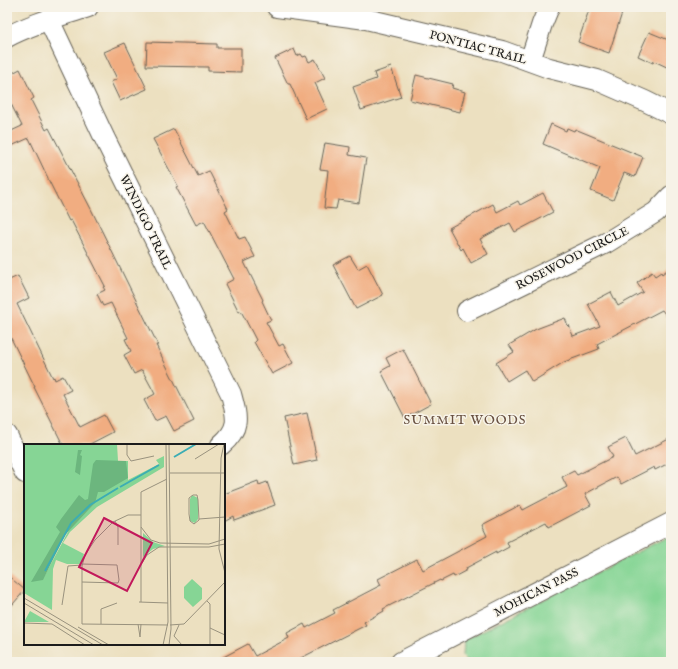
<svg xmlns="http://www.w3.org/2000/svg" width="678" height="669" viewBox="0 0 678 669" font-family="'IM FELL English',serif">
	<rect width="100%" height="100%" fill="#f7f3e8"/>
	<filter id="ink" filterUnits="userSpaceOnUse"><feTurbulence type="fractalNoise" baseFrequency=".025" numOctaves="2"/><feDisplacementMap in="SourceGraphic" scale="8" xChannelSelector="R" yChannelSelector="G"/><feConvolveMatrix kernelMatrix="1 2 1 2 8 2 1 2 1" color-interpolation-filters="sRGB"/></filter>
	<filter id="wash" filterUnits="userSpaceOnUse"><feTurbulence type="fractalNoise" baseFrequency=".012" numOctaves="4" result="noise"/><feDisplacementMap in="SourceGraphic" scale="16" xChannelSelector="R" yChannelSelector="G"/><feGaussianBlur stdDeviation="0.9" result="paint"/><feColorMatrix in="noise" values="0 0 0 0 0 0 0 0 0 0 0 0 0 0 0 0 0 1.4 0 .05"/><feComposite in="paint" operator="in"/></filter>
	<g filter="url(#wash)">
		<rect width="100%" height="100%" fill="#ece0c0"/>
		<path fill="#86d595" stroke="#517858" d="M671 535V662H469L463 656 464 640Z"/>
		<g id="blocks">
			<path fill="#f1ad81" d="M590 7H624L609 53 578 42Z
				M649 32 671 41V69L654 61 653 63 638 56Z
				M147 42 217 44V48H241V72L208 71V67L146 66Z
				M125 43 147 89 120 101 111 82 117 79 104 52Z
				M294 49 297 56 301 54 303 57 306 56 309 62 315 59 325 78 315 83 327 109 306 119 290 84H288L275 58Z
				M391 67 401 97 361 110 353 87 376 79 374 73Z
				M20 69 34 98 31 100 46 130 49 128 91 209 158 345H156L194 421 174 431 166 416 155 421 144 400 155 394 142 370 134 374 124 355 131 351 125 339 128 338 111 303 103 306 97 294 105 290 103 287 105 286 71 220 69 221 48 179V178L29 138 7 148V133L22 126 7 96V76Z
				M416 75 453 84 452 88 465 92 460 112 410 100Z
				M551 124 566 131 567 128 574 131 575 129 643 157 635 177 624 173 613 200 591 191 600 168 543 144Z
				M174 129 198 176 209 171 228 209 225 211 239 239 245 237 255 257 244 262 263 300 262 301 271 320 266 322 279 346 283 344 293 363 272 374 254 342 256 340 241 311 239 312 225 284 234 279 204 221 196 225 176 187 178 186 153 139Z
				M325 143 350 147 349 155 366 158 359 203 338 200 336 209 324 208 328 170 320 169Z
				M543 193 553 212 515 232 510 223 480 239 488 254 471 263 463 248 461 250 449 228 493 204 497 212 518 201 520 205Z
				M350 256 358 269 367 264 383 295 356 309 333 265Z
				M671 267V322L662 310 597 344 599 349 564 362 532 382 525 370 507 381 496 363 514 352 509 345 536 329 565 318 568 326 569 325 573 336 600 326 588 304 611 292 618 306 643 292 637 283 652 272 655 276 661 272 662 274Z
				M18 276 29 298 17 304 53 378 54 377 55 380 63 376 71 390 63 394 80 427 104 415 113 432 88 445H63L34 387H35L7 330V281Z
				M403 349 431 404 405 418 381 371 390 366 386 358Z
				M307 413 317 460 294 465 284 418Z
				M626 438 635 456 671 438V462L655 470 654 467 621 484 617 477 585 494 591 505 549 527 546 522 507 542 509 547 496 554V552L466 568 467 570 454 577 453 575 441 581 440 580 383 609 384 611 364 622 366 625 293 662H214L248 644 255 656 289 638 287 633 304 624 306 628 335 613 333 610 381 585 378 579 417 559 423 570 487 536 482 525 520 505 523 510 567 487 562 477 574 471 577 475 613 457 608 447Z
				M258 481 259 485 267 482 275 505 234 520 233 516 224 521V494Z
				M7 575 25 590 7 611Z"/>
		</g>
	</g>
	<g filter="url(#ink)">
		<use href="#blocks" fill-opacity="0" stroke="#656155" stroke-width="1"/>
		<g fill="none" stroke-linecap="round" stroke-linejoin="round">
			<g stroke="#656155" stroke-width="22">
				<path id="minor" d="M277 7 366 19 502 51 549 68 597 80 645 101 671 114
					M49 20 104 137 231 394C237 417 241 428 221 445
					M7 37C33 23 61 16 88 7
					M530 61 542 24 549 7
					M467 311 606 243 656 212 671 196
					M7 435 25 473
					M401 662 671 523"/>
			</g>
			<use href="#minor" stroke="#fff" stroke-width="20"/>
		</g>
	</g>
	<g text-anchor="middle" stroke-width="3" stroke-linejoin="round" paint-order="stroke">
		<g font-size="12" fill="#1c1c1c" stroke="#f7f3e8">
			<text transform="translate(478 47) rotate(15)" y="4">PONTIAC TRAIL</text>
			<text transform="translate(146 222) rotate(64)" y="4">WINDIGO TRAIL</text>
			<text transform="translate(572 258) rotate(-27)" y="4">ROSEWOOD CIRCLE</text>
			<text transform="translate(536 592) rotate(-27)" y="4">MOHICAN PASS</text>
		</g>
		<g font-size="13" letter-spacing="1" fill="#674f3f" stroke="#f7f3e8">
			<text x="465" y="424">SUMMIT WOODS</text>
		</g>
	</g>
	<g transform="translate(24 444)">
		<rect width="201" height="201" fill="#ece0c0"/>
		<path d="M0 0H93L94 17H104V36L135 20 132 16 140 12V23L73 63 46 88 39 99 60 110 57 120H43L32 116 29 125 28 166 0 149ZM71 59 45 86 20 133 40 85ZM168 51 174 54V75L171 79 166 77V55ZM119 89 129 98 141 102 129 105 119 113ZM168 135 178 144V155L169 163 160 154V143ZM6 167 25 178H0Z" fill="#86d595" fill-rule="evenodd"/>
		<path d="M54 6H58L56 11 58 12 56 31 51 28ZM72 16 102 17 104 34 80 48H74L71 59 41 91 19 136 7 138 36 88 32 83 37 75 55 51 61 56 64 55 69 20Z" fill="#6cb67e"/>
		<path fill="none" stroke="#3cadb4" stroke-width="2" d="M150 13 172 0M96 43 135 21M21 127 47 79 66 61 94 44"/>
		<path fill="none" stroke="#99927e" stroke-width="1" d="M103 0V11L107 17 130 12M200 0 197 14 195 105 201 129M171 15 195 0M146 29H201M169 51H173L174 56 175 76 170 80 166 77 165 70V54ZM175 75 201 73M91 77 94 83V101M117 83 127 96 136 99 185 100 201 95M118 119 123 111 135 103H185L201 100M58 138 94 139 95 136 93 121 58 120M0 154 79 201M183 157 186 160V201M115 158 144 159M117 158V48L143 35M0 159 70 201M38 161 44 122 58 121M0 179 28 180 61 201M58 180V122L61 111 71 96 89 78 104 71H117M58 180 144 181M77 180V165L93 159M114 180 116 193 117 180M146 181 160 180 201 138M155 181 150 192 158 201M54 183 85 201M186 184 201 191M139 201 144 178 142 0M145 201 147 185 145 0"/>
		<path fill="#c2185b" fill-opacity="0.15" stroke="#c2185b" stroke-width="2" d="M80 74 128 99 103 147 55 123Z"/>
		<rect width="201" height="201" fill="none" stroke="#1c1c1c" stroke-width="2"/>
	</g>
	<rect width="678" height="669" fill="none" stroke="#f7f3e8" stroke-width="24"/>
</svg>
